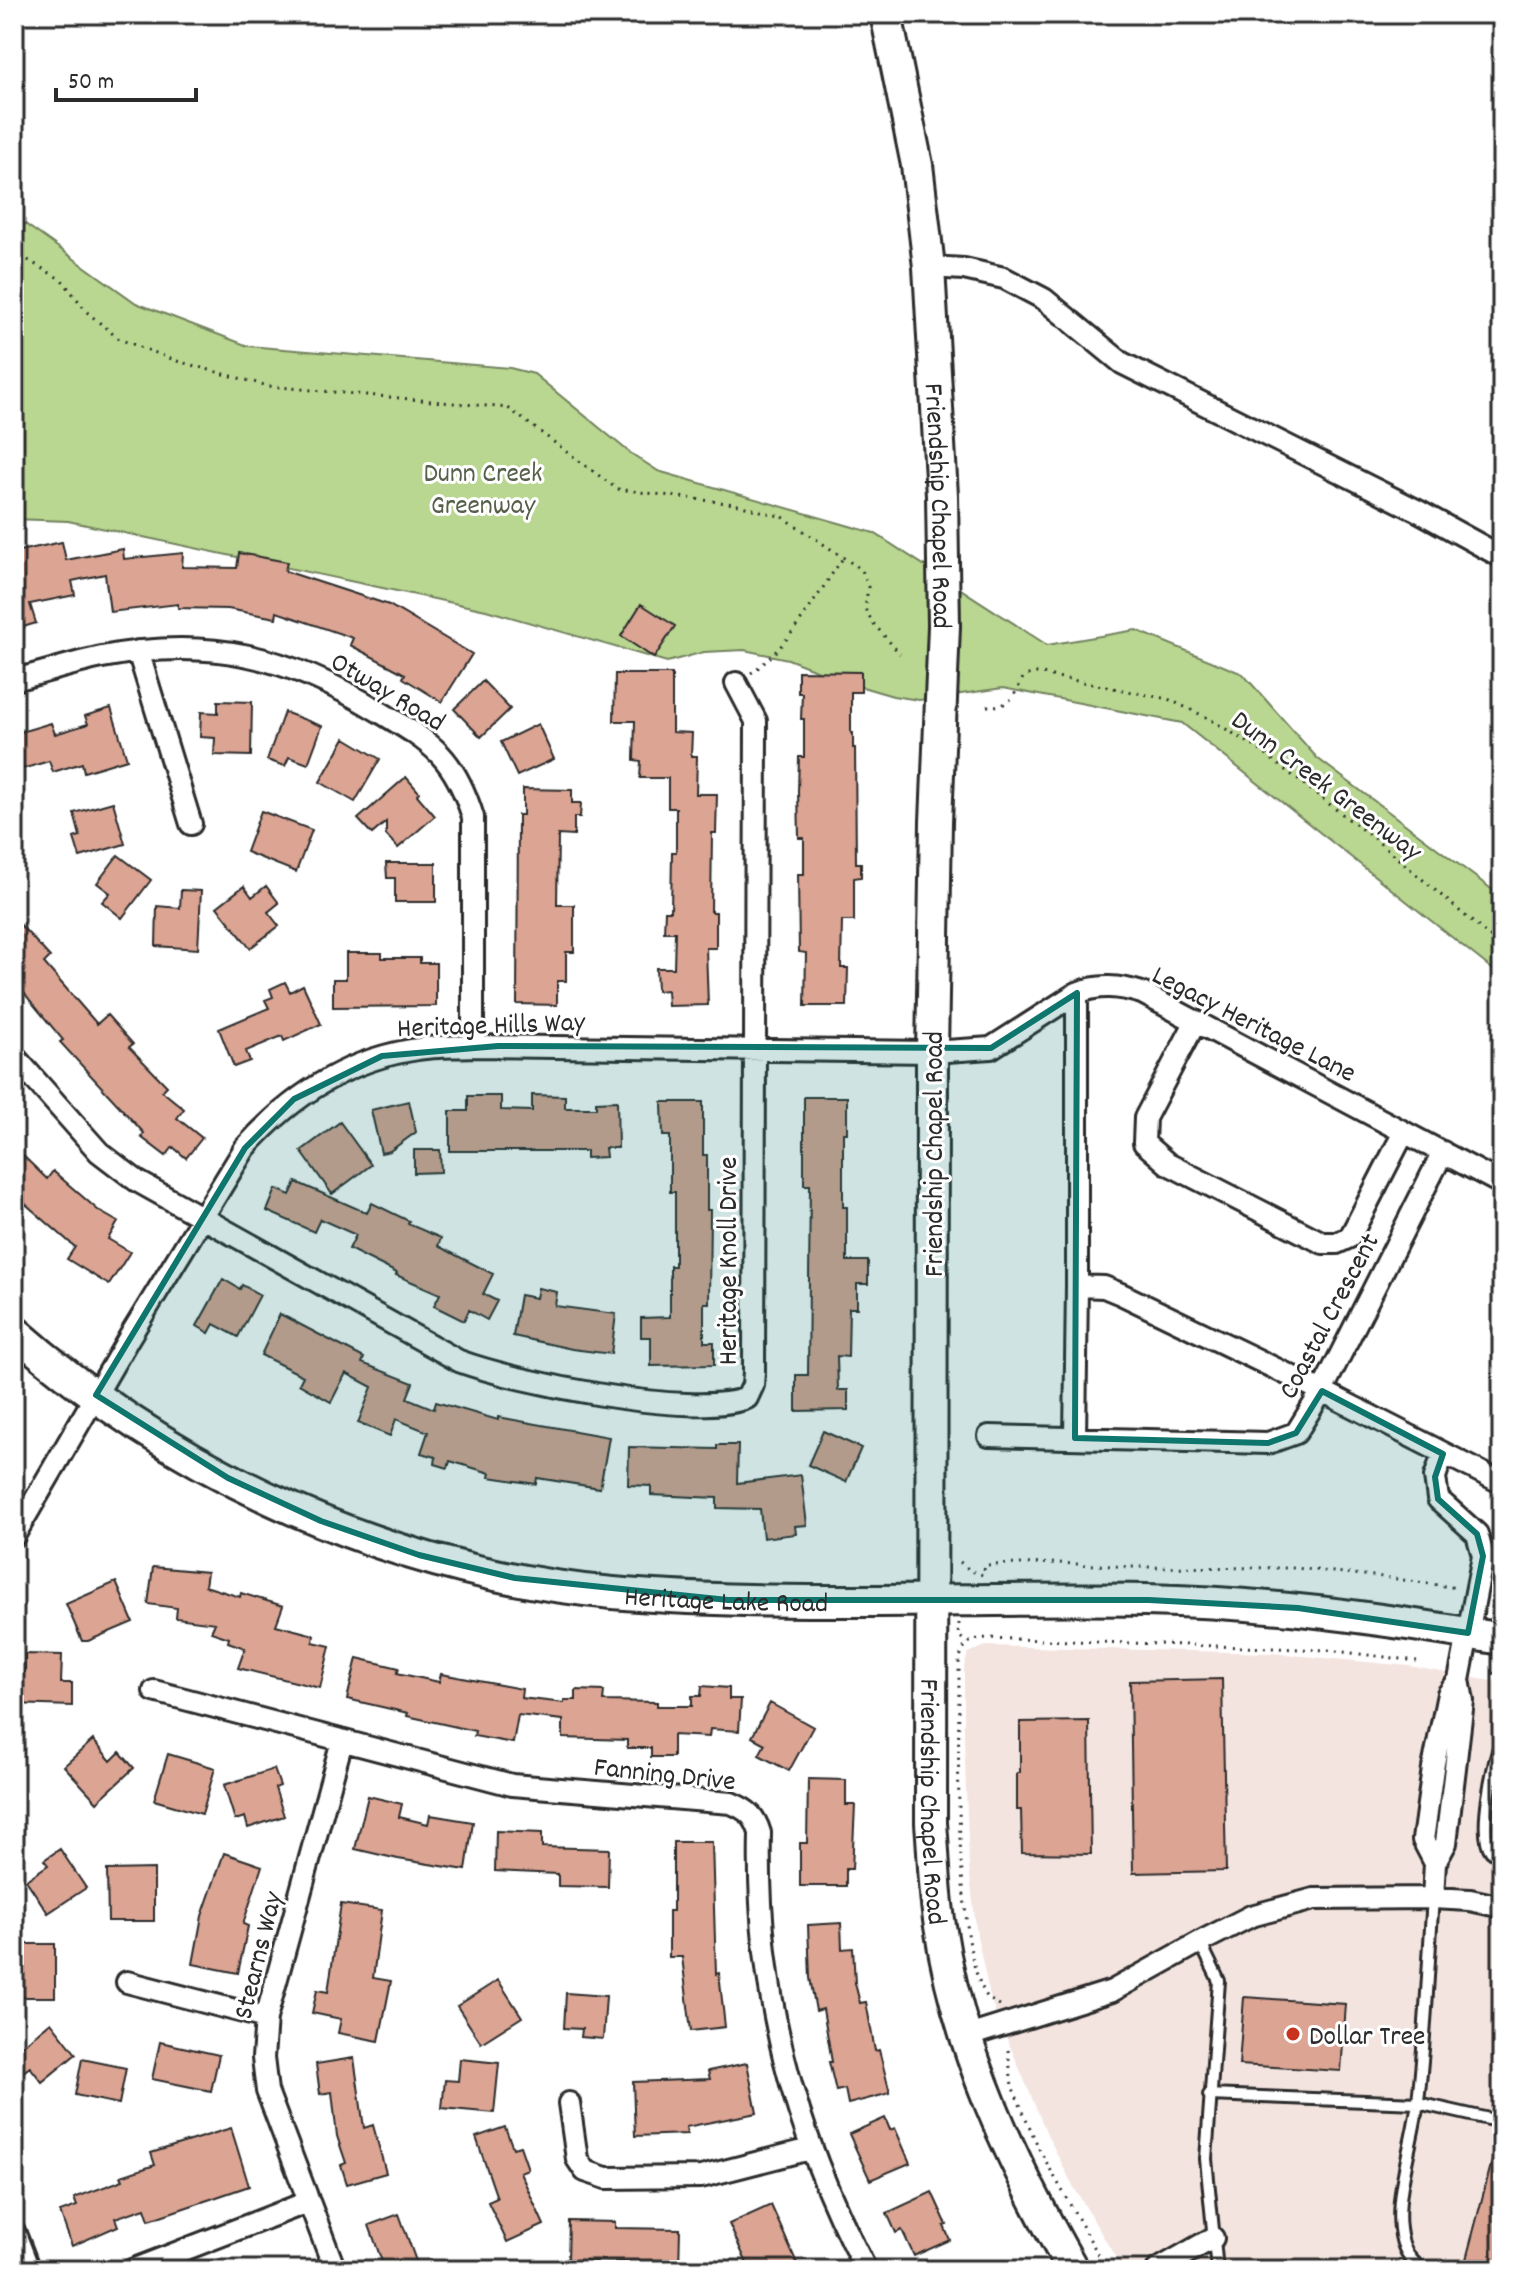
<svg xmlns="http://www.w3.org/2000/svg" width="1516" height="2284" viewBox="0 0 1516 2284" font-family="Dekko,sans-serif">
	<rect width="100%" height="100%" fill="#fff"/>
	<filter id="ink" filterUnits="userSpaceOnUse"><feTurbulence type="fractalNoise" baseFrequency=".0125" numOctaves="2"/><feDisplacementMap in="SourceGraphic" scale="16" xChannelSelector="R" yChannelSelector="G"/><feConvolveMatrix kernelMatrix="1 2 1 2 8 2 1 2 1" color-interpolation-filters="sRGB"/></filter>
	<g filter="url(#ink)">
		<path fill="#f4e4df" d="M986 1646 1272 1653 1409 1666 1502 1683V2270H1123L1072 2184 1047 2134 991 2001 977 1936 969 1868 964 1738V1667L968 1653Z"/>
		<path fill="#b9d790" stroke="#72815e" stroke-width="2" d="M14 216 136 303 248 346 510 368 534 374 629 452 658 471 874 533 1047 645 1136 630 1243 674 1317 758 1502 897V977L1182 723 1003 688 919 700 893 696 852 684 788 659 744 650 704 652 667 662 486 610 68 521 14 519Z"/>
		<path fill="#dba493" stroke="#2b2b2b" stroke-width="2" d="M62 542 66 560 123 549 124 559 183 553 182 567 237 568 239 553 287 562 285 571 389 605 472 654 442 702 403 678 405 674 350 645 353 638 277 612 276 618 228 609 178 608V604L110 612 105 574 72 581 75 595 30 604 36 623 14 630V552Z
			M641 604 675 626 654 658 621 636Z
			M798 671 861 672V692H851V733H853V748H855L856 863H861V877L854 878V921H842L841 968H848L847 1006H805L806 953 799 952 798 874H804V838H799L798 791 799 757H804V719H801L802 693H798Z
			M615 674H672V732L692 733 691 756H697L696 794H717L716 833H712L711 912H716V948H706L708 1005 668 1006 667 990 657 991 656 968H674L675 932H664L665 911H671L672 852H676V808H668V778H640L641 761 634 760 635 721H614Z
			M483 681 510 709 481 737 454 709Z
			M218 701 252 702 251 756 214 755 215 738 200 737 201 712 218 713Z
			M111 708 127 759 84 772 82 763 53 772 49 761 19 770 14 753V734L51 723 55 734 88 724 85 716Z
			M284 712 322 726 308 764 289 757 285 766 267 760Z
			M538 724 554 759 517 776 501 742Z
			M345 738 380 759 355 802 320 782Z
			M406 777 419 792 417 795 435 816 398 848 386 835V822L372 834 358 819Z
			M523 789 572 790V803H581L580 817H574V836L558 835 557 905H574V952H566V981H557V1005L517 1004 518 815H523Z
			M113 802 125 844 80 857 74 838 80 836 74 813Z
			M261 811 312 830 296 872 246 852Z
			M118 855 151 880 122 918 102 902 110 893 97 883Z
			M386 863H436V902H395V878H387Z
			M244 886 252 897 266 886 279 903 268 912 279 926 250 948 217 907Z
			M181 890 201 891 198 949 156 946 157 906 180 908Z
			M14 918 50 957 44 963 97 1024 107 1015 133 1044 129 1047 167 1086 162 1091 184 1109 177 1118 202 1138 186 1158 173 1147 166 1156 141 1137 144 1133 60 1042 63 1040 14 981Z
			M346 953H382V958H420V963H436V1006L333 1007V979H346Z
			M285 982 290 992 303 985 321 1024 284 1041 282 1036 246 1051 250 1061 234 1067 219 1029 269 1008 265 1000 273 997 270 989Z
			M532 1095 565 1096V1108H596V1102L617 1101 618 1148H605L606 1157 586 1158V1151H450V1111H468V1096H501V1110L532 1111Z
			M804 1097H847V1133H843V1207H847V1261H868V1284H857V1308H849L848 1357 837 1356 838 1390H848V1410L796 1411V1375H808L810 1185H804Z
			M409 1101 416 1132 390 1151 381 1153 371 1110Z
			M662 1102H703V1155H707V1210H710L709 1303H704V1342H714V1365L651 1366V1337H641V1318L670 1317V1266H675V1192H670V1136H663Z
			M340 1122 371 1165 332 1194 301 1151Z
			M14 1147 47 1179 53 1171 99 1211 118 1222 108 1239 130 1252 109 1285 67 1259 75 1247 14 1194Z
			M414 1150H440L441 1172 414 1173Z
			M296 1182 367 1213 372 1203 409 1221 408 1224 441 1238 438 1246 493 1274 483 1294 497 1301 487 1320 469 1310 464 1321 434 1306 440 1294 396 1275 397 1273 349 1249 356 1235 320 1219 314 1232 267 1211 276 1189 290 1195Z
			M223 1279 240 1289 242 1285 260 1295 238 1337 214 1324 209 1333 197 1326Z
			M538 1288 557 1292 555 1306 616 1314 611 1354 572 1349 513 1336 520 1295 536 1298Z
			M280 1314 364 1358 362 1363 413 1383 407 1398 434 1409 436 1402 498 1420V1417L609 1437 600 1488 537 1478 536 1484 489 1477 490 1473 450 1461 448 1468 435 1464 436 1457 421 1453 428 1432 396 1419 390 1436 358 1423 372 1387 346 1373 331 1402 299 1384 303 1376 261 1355Z
			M823 1431 861 1448 846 1482 808 1465Z
			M717 1445H738L737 1483 801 1475 807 1525 795 1526 796 1534 763 1538 760 1509 717 1508V1498L651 1495V1486L628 1485 629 1447 717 1449Z
			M153 1567 207 1572 205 1586 240 1597 241 1593 283 1606 276 1625 314 1635 313 1642 330 1646 320 1688 238 1668 245 1648 228 1642 229 1638 211 1632 215 1623 176 1618 177 1608 148 1604Z
			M116 1582 133 1622 88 1641H82L66 1604Z
			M25 1654 62 1655 61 1683H72V1706L14 1704V1672H25Z
			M357 1658 399 1668 397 1673 439 1682 441 1674 522 1689 521 1698 564 1703V1700H576V1690L604 1691 603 1701 657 1702V1706H692V1696H701L702 1686 729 1688V1699H741L739 1731 710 1729 709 1737 673 1735V1757H651V1748H627V1740L563 1738V1720L518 1715 513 1743 474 1736 475 1731 407 1716 408 1713 347 1699Z
			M1222 1679 1226 1871 1133 1873 1130 1681Z
			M770 1703 813 1727 789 1771 759 1755 765 1744 752 1737Z
			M1089 1721 1091 1854 1022 1853 1021 1810H1017V1773H1020V1722Z
			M93 1740 111 1761 120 1752 134 1768 97 1802 64 1766Z
			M168 1754 215 1768 202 1814 154 1800Z
			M274 1769 280 1786 275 1788 284 1816 248 1828 245 1817 235 1820 224 1785Z
			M808 1779 846 1780V1805H855L852 1869H846V1886H800V1843H807Z
			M368 1796 402 1804 399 1817 428 1824 430 1815 473 1822 466 1870 398 1859 355 1849Z
			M496 1831 542 1833V1847L609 1849 608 1887 558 1886V1874L495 1871Z
			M673 1842H712L716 1974 719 1973 725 2027 691 2031 682 1957H669V1911H673Z
			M60 1849 86 1888 48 1913 26 1880 48 1865 44 1860Z
			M224 1853 262 1866 243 1924 248 1926 238 1973 193 1964 202 1916Z
			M154 1869V1921H108L107 1870Z
			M341 1904 382 1910 373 1978 391 1981 379 2041 338 2033 341 2019 312 2013 317 1990 328 1992Z
			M841 1923 842 1949 853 1948 855 1983 860 2003 866 2002 875 2051 879 2050 890 2093 848 2104 845 2089 836 2091 829 2062H832L823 2009 816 2011 810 1978 808 1925Z
			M14 1944H55V1997H14Z
			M498 1980 522 2017 481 2043 457 2006Z
			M566 1993 606 1996 603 2039 581 2037 582 2029 564 2028Z
			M1244 1997 1346 2004 1341 2071 1239 2065Z
			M51 2022 76 2054 42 2082 30 2067 22 2073 14 2064V2052Z
			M160 2042 219 2055 211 2091 152 2079Z
			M354 2058 364 2128 373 2125 386 2173 347 2184 341 2165 346 2163 337 2136 332 2092 320 2094 316 2064Z
			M82 2059 126 2068 119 2104 75 2095Z
			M460 2059 499 2063 494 2113 442 2108 445 2080 458 2081Z
			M747 2063 757 2113 686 2127 687 2134 635 2136 633 2082 710 2079 708 2071Z
			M885 2118 890 2130 895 2128 910 2163 870 2180 849 2134Z
			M505 2127 513 2148 520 2146 528 2169 520 2172 544 2225 507 2242 488 2202 497 2198 476 2137Z
			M231 2128 249 2186 149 2220 145 2208 115 2218 118 2226 72 2246 60 2212 77 2206 74 2198 123 2180 121 2176 155 2165 151 2153Z
			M1497 2142 1502 2143V2270H1476L1464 2267Z
			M932 2192 947 2225 944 2226 950 2240 914 2256 902 2230 896 2233 887 2213Z
			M771 2205 800 2270H750L729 2224Z
			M399 2214 417 2264 400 2270H385L369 2225Z
			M569 2221 615 2222V2228L680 2229 679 2270H628V2262L568 2261Z"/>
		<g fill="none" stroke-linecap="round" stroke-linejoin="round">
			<g stroke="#2b2b2b" stroke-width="16">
				<path id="lane" d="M1502 1739C1494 1760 1477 1833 1491 1851 1494 1854 1498 1855 1502 1857
					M1200 1942 1219 1981 1206 2159 1217 2270
					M1209 2095 1418 2103 1502 2122
					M1423 2270C1408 2259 1402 2247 1400 2229 1395 2193 1414 2138 1418 2101 1426 2034 1428 1965 1433 1898"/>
			</g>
			<g stroke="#2b2b2b" stroke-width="26">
				<path id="street" d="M929 267 964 269 1004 278 1044 299 1122 363 1420 512 1502 557
					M138 651 191 824
					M14 680C43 673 73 663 102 657 209 636 289 656 380 712 433 744 454 756 473 817V1046
					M1196 1021 1145 1118 1144 1143 1168 1164 1323 1243H1337L1350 1237 1404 1132
					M14 1056 99 1152 137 1181 459 1361C516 1382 692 1419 747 1398L753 1385 754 1372 756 721 736 683
					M1077 1286 1104 1287 1121 1294 1322 1391 1502 1483
					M989 1436 1268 1443 1296 1433 1322 1391 1443 1152
					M1075 1438 1077 1286V993
					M14 1536 130 1336 245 1148C291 1096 347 1059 418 1049 436 1046 455 1047 473 1046L932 1052 991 1048 1077 993C1099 984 1119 986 1142 993L1502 1184
					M154 1691 512 1785 731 1803C748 1810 755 1816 760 1833 756 1991 793 2130 866 2270
					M1435 1863 1423 1840 1433 1768 1448 1694 1459 1680
					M1433 1898 1435 1863 1446 1843 1463 1701 1459 1680 1483 1556 1477 1534 1438 1499 1435 1477 1443 1454
					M127 1982 266 2018
					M965 2037 1112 1991 1200 1942 1251 1916 1314 1899 1433 1898 1470 1900 1502 1907
					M569 2103 577 2159 585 2171 606 2178 701 2177 810 2149
					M14 2231 29 2270
					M132 2270 308 2202
					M335 2270 267 2091 263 2058 266 2018 342 1741
					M1157 2270 1213 2238"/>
			</g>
			<g stroke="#2b2b2b" stroke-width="36">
				<g id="secondary">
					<path id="s1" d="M886 14 917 165 929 267 942 496 944 626 936 822 932 1052 931 1823C934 1857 934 1892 940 1926 958 2049 1012 2163 1073 2270"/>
					<path id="s2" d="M14 1331C179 1477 394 1573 613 1593 790 1608 968 1597 1145 1600 1265 1602 1384 1619 1502 1639"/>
				</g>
			</g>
			<path stroke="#2b2b2b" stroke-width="3" stroke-dasharray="2 6" stroke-linecap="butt" d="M14 252 62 280 88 313 119 339 177 361 268 386 508 408 617 489 734 504 783 517 862 570 868 587 865 609 873 623 900 654
				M751 673C790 646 816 596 843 558
				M987 706C1013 707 1013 696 1024 676L1037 673 1168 699 1208 718 1257 748 1382 845 1502 947
				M960 1562 971 1571 983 1575 985 1565 1058 1563 1132 1567 1295 1568 1383 1577 1458 1588
				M1493 1594 1502 1596
				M959 1623 958 1635 967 1643
				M1492 1673 1502 1676
				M1000 2005C994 2002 989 2000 986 1995 971 1970 968 1934 965 1906 956 1824 959 1743 959 1661 964 1643 969 1639 988 1638L1328 1650 1417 1661
				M1008 2050 1012 2086 1040 2151 1107 2270"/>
			<use href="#lane" stroke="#fff" stroke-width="10"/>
			<use href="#street" stroke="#fff" stroke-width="20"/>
			<use href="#secondary" stroke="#fff" stroke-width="30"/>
		</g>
	</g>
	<path fill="#0f766e" fill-opacity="0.2" stroke="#0f766e" stroke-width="6" stroke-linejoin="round" d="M1077 993 1075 1438 1268 1443 1296 1433 1322 1391 1443 1454 1435 1477 1438 1499 1477 1534 1483 1556 1468 1633 1298 1608 1149 1600H728L515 1578 419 1555 321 1521 228 1478 96 1395 245 1148 294 1099 382 1056 498 1046 991 1048Z"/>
	<circle fill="#c8321e" stroke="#fff" stroke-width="3" cx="1293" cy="2034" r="8"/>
	<g text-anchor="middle" stroke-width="6" stroke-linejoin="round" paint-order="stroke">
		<g font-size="28" fill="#565f49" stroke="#fff">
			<text x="483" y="481">Dunn Creek<tspan x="483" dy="32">Greenway</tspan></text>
		</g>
		<g font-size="28" fill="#2b2b2b" stroke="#fff">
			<text dy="10" stroke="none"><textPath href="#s1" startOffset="496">Friendship Chapel Road</textPath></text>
			<text transform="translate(389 690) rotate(31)" y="10">Otway Road</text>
			<text transform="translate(1328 784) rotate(37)" y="10">Dunn Creek Greenway</text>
			<text transform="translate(1255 1022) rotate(27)" y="10">Legacy Heritage Lane</text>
			<text transform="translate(491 1023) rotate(-2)" y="10">Heritage Hills Way</text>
			<text transform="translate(932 1154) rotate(-90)" y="10">Friendship Chapel Road</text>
			<text transform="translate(726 1261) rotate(-90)" y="10">Heritage Knoll Drive</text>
			<text transform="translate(1327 1315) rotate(-62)" y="10">Coastal Crescent</text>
			<text dy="10" stroke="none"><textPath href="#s2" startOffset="778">Heritage Lake Road</textPath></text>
			<text transform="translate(665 1772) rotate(6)" y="10">Fanning Drive</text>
			<text dy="10" stroke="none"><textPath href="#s1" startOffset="1792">Friendship Chapel Road</textPath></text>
			<text transform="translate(256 1955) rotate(-76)" y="10">Stearns Way</text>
		</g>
		<g font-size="28" fill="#2b2b2b" stroke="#fff" text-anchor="start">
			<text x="1309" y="2044">Dollar Tree</text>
		</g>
	</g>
	<rect width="1516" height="2284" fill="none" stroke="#fff" stroke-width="48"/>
	<rect x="24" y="24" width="1468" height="2236" fill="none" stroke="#2b2b2b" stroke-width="3" filter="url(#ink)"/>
	<path d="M56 88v12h140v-12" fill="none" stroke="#2b2b2b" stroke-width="4"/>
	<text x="68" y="88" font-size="24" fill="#2b2b2b" stroke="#ffffff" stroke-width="6" paint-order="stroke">50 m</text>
</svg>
